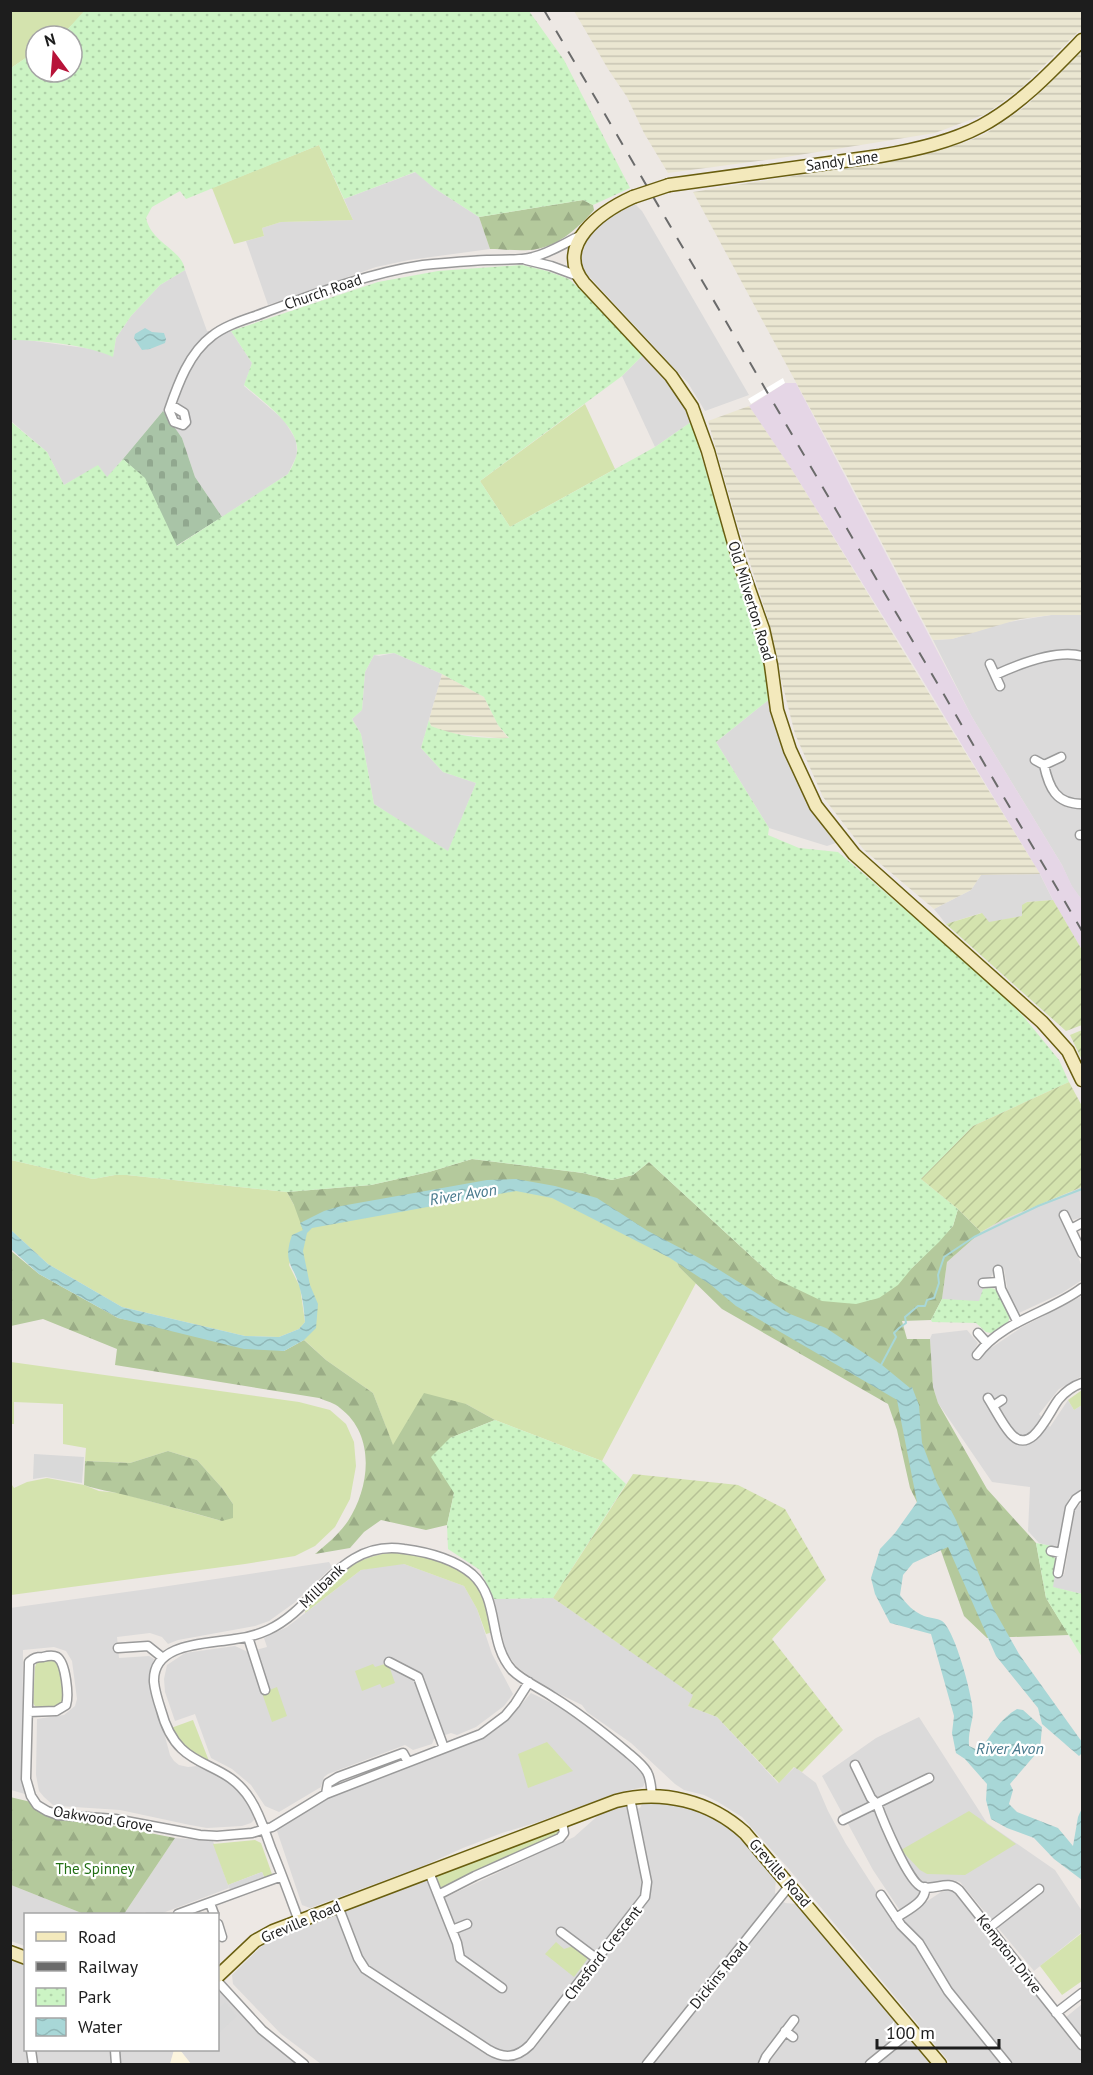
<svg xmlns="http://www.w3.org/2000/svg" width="1093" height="2075" viewBox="0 0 1093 2075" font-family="'PT Sans',sans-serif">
	<defs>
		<pattern id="farmland-rules" width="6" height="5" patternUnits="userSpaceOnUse" patternTransform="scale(1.5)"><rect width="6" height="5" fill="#eae6d1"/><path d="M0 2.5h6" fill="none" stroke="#c8c5b3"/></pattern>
		<pattern id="forest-firs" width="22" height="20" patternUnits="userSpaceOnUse" patternTransform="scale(1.5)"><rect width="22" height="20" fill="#b4c99c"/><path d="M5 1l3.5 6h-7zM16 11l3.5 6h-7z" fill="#9aac86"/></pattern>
		<pattern id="cemetery-stones" width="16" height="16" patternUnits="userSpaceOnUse" patternTransform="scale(1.5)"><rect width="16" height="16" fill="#a9c4a7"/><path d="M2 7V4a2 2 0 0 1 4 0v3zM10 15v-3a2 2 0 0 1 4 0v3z" fill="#91a88f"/></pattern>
		<pattern id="park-dots" width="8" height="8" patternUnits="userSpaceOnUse" patternTransform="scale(1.5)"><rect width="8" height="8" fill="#ccf4c4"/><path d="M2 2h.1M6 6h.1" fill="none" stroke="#afd1a8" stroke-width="1.8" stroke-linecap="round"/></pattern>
		<pattern id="garden-furrows" width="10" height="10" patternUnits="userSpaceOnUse" patternTransform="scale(1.5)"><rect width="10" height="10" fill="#d4e3ae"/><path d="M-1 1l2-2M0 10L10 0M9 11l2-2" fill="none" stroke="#b6c295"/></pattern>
		<pattern id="water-waves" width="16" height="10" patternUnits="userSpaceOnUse" patternTransform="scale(1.5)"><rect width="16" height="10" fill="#a8d7d7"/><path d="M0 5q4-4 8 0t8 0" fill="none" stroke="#90b8b8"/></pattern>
	</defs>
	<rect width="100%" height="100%" fill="#ede8e4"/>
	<path fill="#dbdada" d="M416 172 434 188 479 217 490 249 409 260 376 267 268 305 246 241 264 236 262 228 281 222 353 220 344 199Z
		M635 204 642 211 749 395 705 411 688 383 585 272 581 258 587 239 603 221Z
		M185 270 207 331H231L252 363 244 386 284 420 296 440 297 455 288 474 222 517 195 477 182 438 162 412 107 478 98 466 64 485 47 452 11 421 10 340H27L99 350 113 356 116 338 131 316 160 285Z
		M645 353 680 394 691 422 655 447 622 376Z
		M1051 615H1082V900L1072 887 1062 865 972 717 933 640 952 639 1003 623Z
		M394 653 442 674 421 748 443 772 476 783 448 852 374 804 361 734 352 719 362 710 365 672 374 655 379 656Z
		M771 698 815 814 836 843 827 846 769 828 716 742Z
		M1040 874 1053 900 1026 902 1022 916 989 923 981 913 946 924 934 909 971 890 981 875Z
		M1082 1187V1217L1073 1220 1068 1212 1059 1216 1072 1241 1082 1267V1280L1062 1293 1019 1313 1008 1293 1004 1269 996 1270 990 1278H983V1289L980 1302 942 1299 947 1262 981 1232 1002 1220Z
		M1082 1296V1376L1059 1389 1039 1414 1050 1427 1068 1400 1074 1410 1082 1405V1490L1070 1497 1065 1507 1059 1545 1053 1547 1039 1543 1028 1531 1030 1487 992 1482 938 1403 933 1387 930 1339 932 1334 967 1330 978 1343 973 1352 979 1359 985 1352 1022 1327Z
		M1082 1503V1594L1052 1587 1055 1574 1064 1575 1075 1509Z
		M329 1562 332 1567 294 1603 269 1621 255 1626 178 1640 168 1644 162 1637 150 1633 117 1637 119 1658 149 1656 154 1659 151 1675 160 1718 170 1755 174 1761 179 1765 188 1767 197 1766 222 1778 239 1790 247 1801 253 1814 254 1820 251 1823 242 1826 207 1828 190 1825 120 1810 59 1806 53 1805 44 1797 39 1791 36 1775 37 1719 64 1715 75 1706 77 1699 72 1661 66 1651 54 1647 23 1650 22 1779 25 1794 11 1790 10 1608 148 1589Z
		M392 1564H404L464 1586 477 1609 492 1654 513 1694 504 1706 476 1727 457 1735 451 1733 434 1739 432 1744 413 1750 405 1745 328 1774 324 1777 321 1787 279 1812 265 1806 251 1785 232 1769 211 1758 195 1714 175 1721 165 1692 164 1679 167 1665 185 1653 235 1646 248 1652 267 1647 264 1638 287 1627 361 1570Z
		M553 1598 694 1695 688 1706 717 1717 778 1783 795 1767 816 1783 828 1811 846 1844 896 1922 941 1892 950 1890 956 1892 1060 2022 1082 2004V2064H951L788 1868 742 1817 718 1802 704 1795 684 1790 675 1784 631 1743 587 1712 582 1705 543 1686 517 1667 506 1652 494 1599Z
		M531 1693 574 1714 643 1770 647 1778 643 1787 617 1793 538 1822 502 1833 463 1848 423 1866 310 1908 302 1905 276 1828 284 1822 334 1795 487 1736 508 1720Z
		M919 1717 987 1823 1055 1870 1082 1911V1932L1034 1971 960 1882 953 1880 936 1883 905 1909H899L873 1870 822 1776 876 1738Z
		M667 1801 708 1812 738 1832 776 1877 775 1893 785 1903 798 1904 933 2064H321L281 2034 233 1984 232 1975 264 1944 283 1935 425 1879 428 1880 438 1901 574 1837 602 1812 620 1806H625L630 1810 640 1808 643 1802Z
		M175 1838 213 1841 229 1888 160 1914H148L145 1912 124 1914Z
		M11 1885 84 1914H26L25 1946 11 1941Z
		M10 1959 25 1964 26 2050H174L170 2064H11Z
		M218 1990 252 2027 297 2064H191L180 2050H218Z"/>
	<path fill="#e5d6e6" d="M785 383H796L972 717 1062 865 1072 886 1082 900V950L1053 900 1040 874 919 674 792 470 749 406Z"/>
	<path fill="#fcf5de" d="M174 2050H180L191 2064H170Z"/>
	<path fill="url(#farmland-rules)" d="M1082 10V28L1020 89 986 114 935 133 774 159 668 173 644 133 627 97 608 69 574 11Z
		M1082 51V615H1051L1020 619 952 639 933 640 845 473 693 192 917 156 966 142 985 134 1026 106Z
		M749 406 792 470 1040 874 981 875 971 890 934 909 864 850 823 797 795 734 782 683 769 622 738 526 708 421Z
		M442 674 484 697 498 725 509 739 448 733 431 726 429 720Z"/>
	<path fill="#d4e3ae" d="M11 11H85C65 32 66 36 36 36V51L11 68Z
		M319 145 353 220 281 222 262 228 264 236 234 244 212 188Z
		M585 404 615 469 510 527 480 481Z
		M11 1160 93 1179 115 1175H127L287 1192 294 1205 515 1186 551 1190 673 1253 679 1267 696 1283 602 1461 495 1420 466 1404 393 1446 373 1393 326 1360 300 1336 310 1322 295 1248 289 1265 300 1287 305 1322 299 1329 279 1337 245 1336 122 1307 48 1264 11 1230Z
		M11 1362 299 1402 330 1410 346 1424 354 1442 356 1466 350 1499 335 1527 315 1546 295 1556 245 1564 11 1595 10 1482 14 1488 27 1482 47 1478 84 1485 99 1491 120 1493 222 1521 233 1504 222 1488 197 1460 168 1451 130 1463 85 1461 86 1448 63 1444V1404L14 1402V1424H11Z
		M1082 1390V1405L1074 1410 1068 1400Z
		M399 1552C426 1558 468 1562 482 1591 488 1603 489 1619 493 1632L486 1634 477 1609 464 1586 404 1564 361 1570 305 1613 306 1608C338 1577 351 1555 399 1552Z
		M41 1660 55 1661 59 1664 66 1700 62 1706 37 1709 33 1703 35 1667 37 1662Z
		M388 1663 395 1683 382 1688 380 1684 362 1691 355 1671 373 1664 375 1667Z
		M277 1687 287 1716 272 1722 262 1693Z
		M193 1720 209 1761C191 1759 180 1742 171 1728Z
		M547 1742 573 1771 528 1788 518 1754Z
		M969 1811 1016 1844 965 1875 927 1874 920 1870 901 1850Z
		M556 1828 559 1833 552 1838 469 1874 443 1888 438 1886 434 1879 439 1874Z
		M255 1840 261 1843 272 1874 265 1879 262 1872 228 1885 213 1844Z
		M1082 1933V1981L1062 1995 1040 1966Z
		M556 1942 564 1949 573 1946 589 1957 574 1977 545 1954Z"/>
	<path fill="url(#forest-firs)" d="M583 200 593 205 594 210C580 226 560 245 537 249 522 252 504 249 490 249L479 217Z
		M472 1159 583 1173 612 1180 633 1175 649 1162 776 1279 912 1268 953 1226 958 1209 981 1232 947 1262 942 1299 931 1320 902 1321 907 1339H930L933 1387 938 1403 987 1489 1036 1543 1046 1598 1069 1635 987 1638 964 1616 941 1551 910 1488 897 1430 888 1404 722 1309 679 1267 673 1253 593 1204 515 1186 328 1216 303 1230 294 1205 287 1192 371 1185 429 1172Z
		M10 1250 39 1274 118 1318 284 1351 304 1340 326 1360 373 1393 393 1445 424 1393 466 1404 495 1420 450 1438 454 1493 447 1525 426 1530 381 1520 364 1532 350 1548 315 1554C327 1544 339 1534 348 1521 370 1487 376 1435 340 1408 335 1403 326 1401 319 1398L115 1365 117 1349 43 1319 11 1326Z
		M168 1451 197 1460 222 1488 233 1504V1518L222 1521C190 1512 158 1503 125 1495 111 1491 98 1490 84 1485L85 1461 130 1463Z
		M10 1797 31 1802 55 1817 94 1822 175 1838 124 1914H84L11 1885Z"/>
	<path fill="url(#cemetery-stones)" d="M163 411 182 438 195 477 222 517 176 546 145 479 123 459Z"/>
	<path fill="url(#park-dots)" fill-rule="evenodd" d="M85 10 529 11 564 60 630 188 593 205 583 200 479 217 434 188 415 172 344 199 319 145 186 199 180 191 152 207 146 218C152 244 182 249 185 270L160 285 131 316 116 338 113 357C87 345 40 340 11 340V68L36 51V72H72V36H58L67 30Z
		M522 265 547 271 569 279 645 353 622 376 480 481 510 527 655 447 691 422 742 590 761 638 771 698 716 742 769 828 768 835 799 848 838 852 985 978 1023 1016 1059 1060 1069 1082 973 1126 921 1179 958 1209 953 1226 939 1242 912 1268 898 1285 879 1298 856 1304 822 1301 776 1279 649 1162 633 1175 612 1180 583 1173 472 1159 429 1172 371 1185 287 1192 127 1175H115L93 1179 11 1160 10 421 47 452 64 485 98 465 107 477 123 459 145 478 177 546 288 474C291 469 294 463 296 457 305 430 262 401 244 385L252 363 231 331 378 282 438 271ZM394 653 442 674 484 697 498 725 509 738C483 739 455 736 431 726L429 720 421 748 443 772 476 783 448 851 374 804 361 734 352 719 362 710 365 672 374 655Z
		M990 1288C1003 1289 1006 1306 1010 1317L1008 1322 991 1333 986 1332 976 1323 932 1322 931 1320 942 1299 979 1301 983 1289Z
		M495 1420 602 1461 626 1484 553 1598 494 1599 480 1570 448 1549 447 1525 454 1493 431 1457 450 1438Z
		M1036 1543 1052 1546 1051 1555 1057 1560 1053 1587 1082 1594V1657L1046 1598Z"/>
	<path fill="url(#garden-furrows)" d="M1053 900 1082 950V1025L1066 1031 946 924 982 913 989 922 1022 916V905L1027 902Z
		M1082 1030V1060L1070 1035Z
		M1069 1082 1082 1106V1187L1002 1220 981 1232 958 1209 921 1179 973 1126Z
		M633 1474 738 1485 785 1509 826 1580 772 1639 843 1730 802 1772 794 1767 779 1783 717 1717 688 1706 693 1695 553 1598Z"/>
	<path fill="#d9d9d9" d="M34 1454 84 1457 82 1483 46 1477 33 1479Z
		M262 1872 265 1879 231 1892 228 1885Z
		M225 2002 237 2016 218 2034V2009Z"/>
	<path fill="url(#water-waves)" d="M145 328 152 332 164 333 166 339 165 343 150 349 142 350 134 338 135 334Z
		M516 1179 555 1186 597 1198 648 1231 705 1261 790 1314 826 1328 882 1365 910 1388 912 1387 919 1405 922 1443 937 1483 956 1520 993 1608 1019 1654 1082 1742V1753L1079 1756 1042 1724 1038 1708 996 1656 948 1547 913 1563 903 1575 900 1595C906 1604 914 1612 924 1616 930 1618 937 1618 942 1621 955 1630 973 1697 973 1713 972 1724 968 1732 969 1746L980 1751C989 1737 1001 1718 1017 1709L1023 1710 1042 1727 1040 1749 1010 1784 1013 1790 1009 1804 1017 1812 1058 1828 1073 1846 1078 1817 1082 1808V1880L1054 1859 1034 1838 1007 1828 991 1819 986 1800 987 1784 965 1759 956 1753 952 1733 954 1716 931 1634 890 1623 875 1594 871 1578 880 1549 895 1533 917 1502 897 1400 736 1306 711 1285 670 1258 552 1198 516 1191 312 1228 307 1233 303 1251 310 1285 318 1304 316 1328 304 1340 284 1351 244 1349 118 1318 39 1274 11 1249V1230L48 1264 122 1307 245 1336 279 1337 299 1329 305 1322C304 1311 303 1299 300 1289 294 1264 282 1264 292 1235L303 1230 300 1223 324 1211 341 1206 487 1180Z"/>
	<path fill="#fff" d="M783 378 785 383 751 404 748 399Z"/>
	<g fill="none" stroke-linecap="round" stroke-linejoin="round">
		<path stroke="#a8d7d7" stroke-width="2" d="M880 1367 896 1337 894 1333 899 1328 906 1323 905 1317 918 1306H925L927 1300 934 1298 939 1283 938 1275 944 1257 974 1237 1038 1206 1082 1189"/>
		<g stroke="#9a9a9a" stroke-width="11">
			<path id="street" d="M526 260 551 266 578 276
				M171 405 184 413 186 422 183 425 174 422 169 410C178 384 189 353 212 336 227 324 248 319 266 312 317 293 369 273 423 265 444 263 466 261 487 260 502 259 518 261 533 257 550 253 566 242 582 235
				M990 664 1000 686
				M995 675C1019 664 1056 649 1082 656
				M1035 760 1044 765 1061 757
				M1044 765C1049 788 1056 804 1082 804
				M1080 835H1082
				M1064 1215 1082 1253
				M1071 1229 1082 1223
				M998 1270 1001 1289 1017 1321
				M983 1283 999 1282
				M978 1333 987 1343
				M977 1355C1003 1320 1049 1313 1082 1288
				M988 1398C995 1409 1002 1424 1011 1434 1032 1457 1049 1411 1059 1399 1066 1391 1073 1386 1082 1383
				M993 1406 1002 1400
				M1051 1551 1061 1553
				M1058 1573 1070 1508 1076 1499 1082 1495
				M248 1637 265 1690
				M118 1648 148 1646 163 1658
				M389 1662 418 1677 444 1748
				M28 1712 56 1711 66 1705C69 1696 66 1663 57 1657 53 1655 47 1656 43 1657 36 1657 34 1658 29 1662V1665L26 1779 31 1796 37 1805 47 1811 58 1815 115 1819 200 1835 217 1836 252 1833 272 1827 326 1794 481 1734 505 1716 515 1704 529 1682
				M855 1765 871 1798 877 1804C882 1818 909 1884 922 1887 936 1891 947 1879 959 1890L1082 2045
				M326 1794 328 1783 338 1777 403 1753 408 1762
				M843 1820 929 1778
				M429 1872 457 1943 460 1958 502 1988
				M438 1895 475 1876 560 1838 564 1833 562 1822
				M881 1895 901 1925 919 1943 948 1991 1007 2064
				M210 1903 214 1914
				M338 1906 358 1958 365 1969 489 2050C504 2059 517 2058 530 2045L645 1897 647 1882 630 1798
				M178 1914 282 1876
				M896 1918C907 1910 927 1902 925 1887
				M299 1921C290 1897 281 1872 271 1848 265 1832 260 1814 250 1799 222 1755 178 1775 161 1710 158 1701 155 1692 154 1682 152 1642 208 1644 235 1639 246 1638 257 1635 268 1630 318 1607 339 1539 404 1549 427 1552 454 1559 472 1574 501 1600 487 1642 512 1670 523 1681 540 1688 553 1697 579 1713 603 1732 627 1752 634 1758 642 1764 647 1772 651 1779 651 1788 652 1796
				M218 1924 222 1937
				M989 1928 1039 1889
				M452 1930 467 1924
				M561 1932 597 1959
				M218 1982 262 2030 304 2064
				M1056 2013 1082 1993
				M785 2031 793 2037
				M31 2050 33 2064
				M115 2050 116 2064
				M647 2064 790 1885
				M763 2064 766 2057 794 2020
				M870 2064 912 2030"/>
		</g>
		<g stroke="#695e0f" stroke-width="15">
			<path id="secondary" d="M669 185 880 156C914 150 951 142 981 126 1020 105 1052 71 1082 40
				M633 197C602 211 553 245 584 283L671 376 692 407 708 451 739 561 763 629 771 665 777 710 790 750 816 806 854 854 1042 1022 1068 1051 1082 1080
				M10 1952 26 1958
				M218 1976 255 1941 273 1931 616 1801C662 1789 710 1801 745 1833L940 2064"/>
		</g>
		<use href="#street" stroke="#fff" stroke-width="8"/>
		<use href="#secondary" stroke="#f3e9bc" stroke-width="12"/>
		<path stroke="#6b6b6b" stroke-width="2" stroke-dasharray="12 12" stroke-linecap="butt" d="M544 10 1082 931"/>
		<g stroke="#695e0f" stroke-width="15" stroke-linecap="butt">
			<path id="secondary-bridge" d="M633 197 669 185"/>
		</g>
		<use href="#secondary-bridge" stroke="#f3e9bc" stroke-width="12"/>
	</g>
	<g text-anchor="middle" stroke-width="4.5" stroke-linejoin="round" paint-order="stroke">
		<g font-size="15" fill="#1d1d1d" stroke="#fff">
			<text transform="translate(842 161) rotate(-8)" y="5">Sandy Lane</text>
			<text transform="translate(323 292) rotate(-19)" y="5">Church Road</text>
			<text transform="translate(751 601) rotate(73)" y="5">Old Milverton Road</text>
			<text transform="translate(322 1586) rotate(-44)" y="5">Millbank</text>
			<text transform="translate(103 1819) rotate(9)" y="5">Oakwood Grove</text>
			<text transform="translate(780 1873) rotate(49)" y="5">Greville Road</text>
			<text transform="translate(301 1922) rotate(-23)" y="5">Greville Road</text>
			<text transform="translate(603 1953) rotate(-52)" y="5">Chesford Crescent</text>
			<text transform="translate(1009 1954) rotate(52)" y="5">Kempton Drive</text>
			<text transform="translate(719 1975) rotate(-51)" y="5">Dickins Road</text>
		</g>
		<g font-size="15" fill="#237016" stroke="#fff">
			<text x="95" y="1874">The Spinney</text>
		</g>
		<g font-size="16" font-style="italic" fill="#497a8d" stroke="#fff">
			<text transform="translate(463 1194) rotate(-9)" y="6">River Avon</text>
			<text x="1010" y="1754">River Avon</text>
		</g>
	</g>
	<rect width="1093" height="2075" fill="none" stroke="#1d1d1d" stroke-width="24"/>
	<rect x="24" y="1913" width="195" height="138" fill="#ffffff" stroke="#a5a5a5" stroke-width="1.5"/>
	<rect x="36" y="1932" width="30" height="9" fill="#f3e9bc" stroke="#a5a5a5" stroke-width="1.5"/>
	<text x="78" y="1943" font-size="18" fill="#1d1d1d">Road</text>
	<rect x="36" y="1962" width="30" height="9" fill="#6b6b6b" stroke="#a5a5a5" stroke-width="1.5"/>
	<text x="78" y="1973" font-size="18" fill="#1d1d1d">Railway</text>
	<rect x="36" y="1988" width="30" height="18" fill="url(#park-dots)" stroke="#a5a5a5" stroke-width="1.5"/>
	<text x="78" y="2003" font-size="18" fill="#1d1d1d">Park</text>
	<rect x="36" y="2018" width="30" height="18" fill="url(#water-waves)" stroke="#a5a5a5" stroke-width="1.5"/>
	<text x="78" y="2033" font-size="18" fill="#1d1d1d">Water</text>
	<g transform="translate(54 54) rotate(344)"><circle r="28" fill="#ffffff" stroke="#a5a5a5" stroke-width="1.5"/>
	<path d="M0-4.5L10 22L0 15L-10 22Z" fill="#b71339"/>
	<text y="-9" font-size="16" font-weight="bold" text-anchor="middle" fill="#1d1d1d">N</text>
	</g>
	<path d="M877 2039v9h122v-9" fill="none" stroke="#1d1d1d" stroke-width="3"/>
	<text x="886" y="2039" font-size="18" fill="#1d1d1d" stroke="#ffffff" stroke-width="4.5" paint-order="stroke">100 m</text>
</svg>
